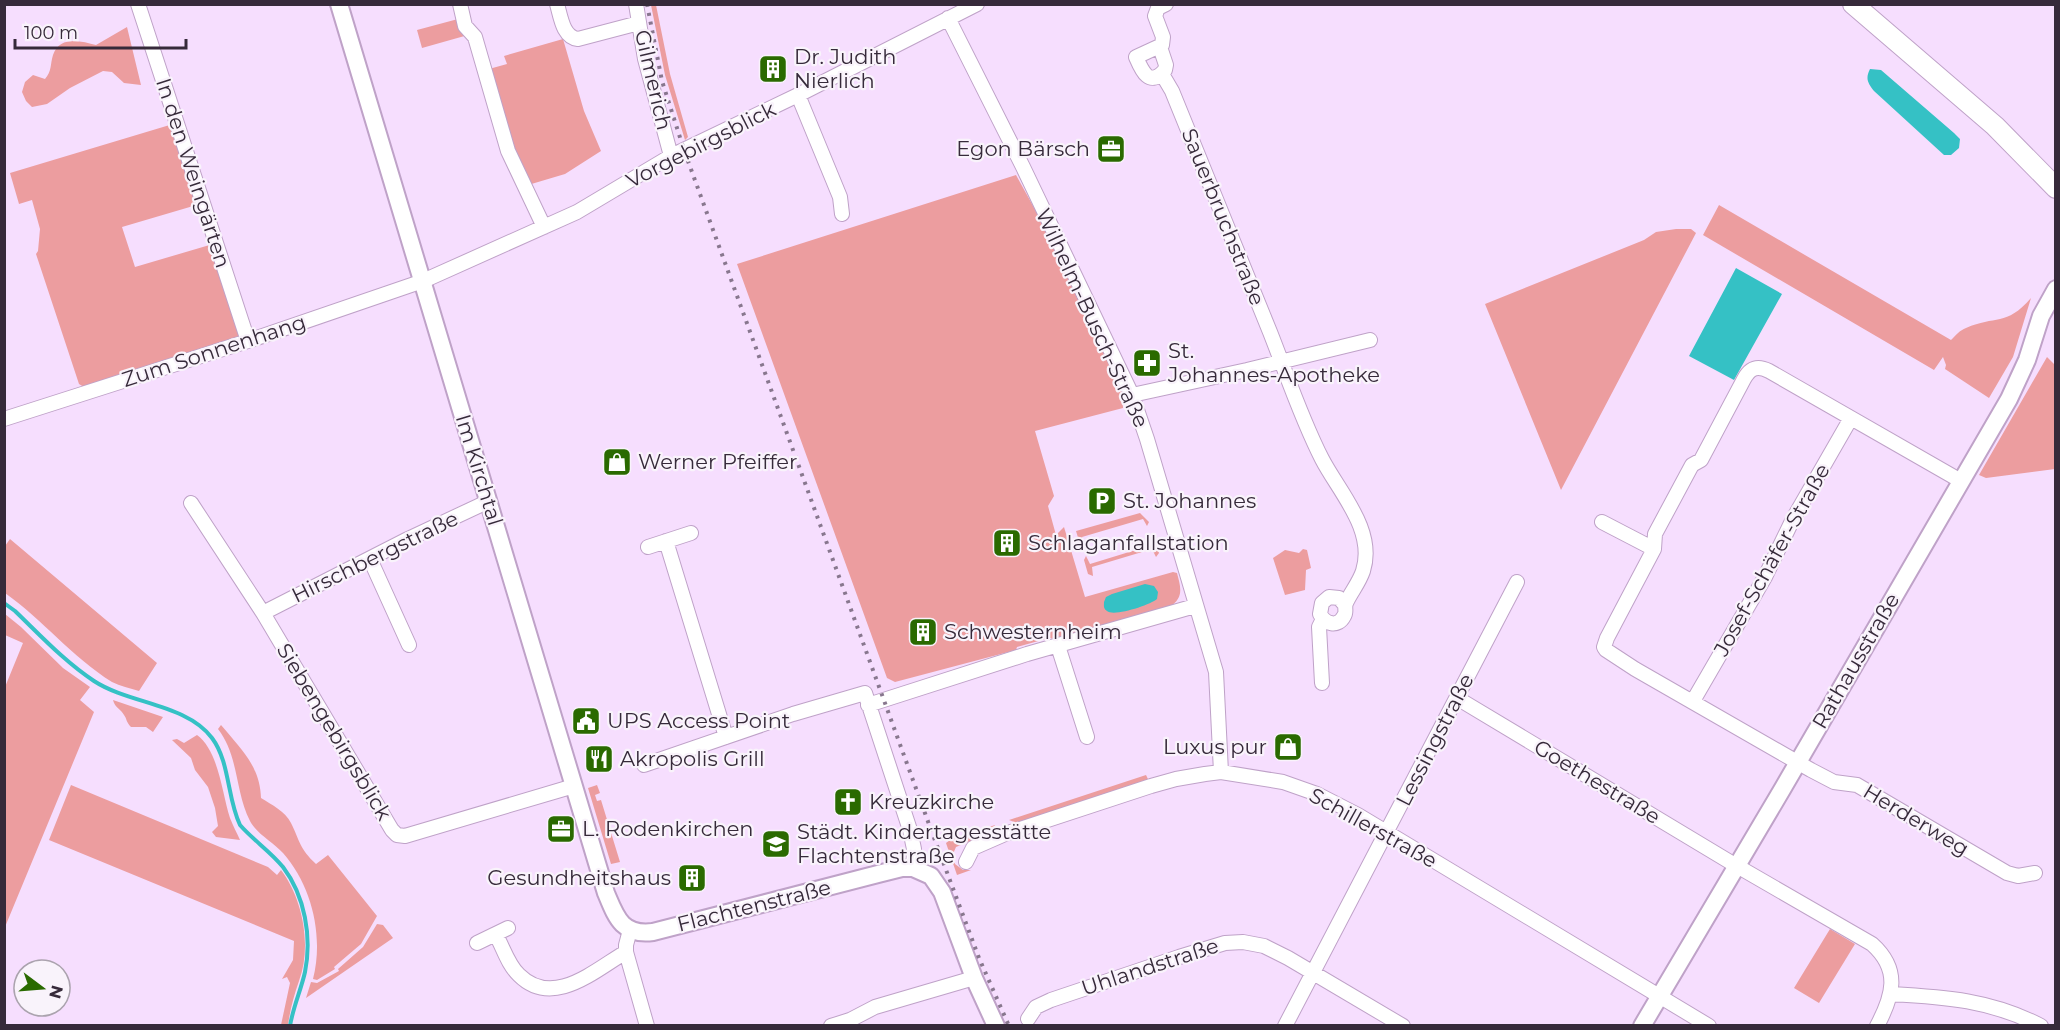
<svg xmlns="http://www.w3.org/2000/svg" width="2060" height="1030" viewBox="0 0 2060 1030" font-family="Montserrat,sans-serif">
	<rect width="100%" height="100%" fill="#f6defe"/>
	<path fill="#ec9d9f" d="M651 5H656L670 74 688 137 685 140 665 75Z
		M458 19 468 35 422 48 417 30Z
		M127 27 141 85 124 83 112 72 103 71 70 88 47 104 32 107 26 101 22 92 25 82 33 75 45 79C52 71 50 65 53 55 60 35 81 41 96 45Z
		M563 39 584 111 601 151 565 174 528 185 513 150 489 69 507 64 504 56Z
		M173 124 200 204 122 227 135 267 213 244 242 332 238 340 87 389 79 384 36 254 38 251 40 229 32 200 19 204 10 173Z
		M1016 175 1048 233 1122 388 1123 408 1035 431 1054 496 1048 506 1056 535 1064 527 1085 597 1173 572 1177 573C1181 588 1184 598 1169 607L1054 639 1049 638 1017 647 1016 650 895 682 887 678 737 264Z
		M1719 205 1951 340C1955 336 1960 330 1966 328 1995 315 2006 327 2031 298L2013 357 1989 398 1945 369 1946 365 1943 357 1934 370 1703 235Z
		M1676 229H1691L1696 233 1561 490 1485 304 1644 240 1656 232Z
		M2047 357 2055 365V469L1986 478 1979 475Z
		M1140 513 1149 522 1147 526 1143 519 1082 537 1084 545 1080 544 1076 531Z
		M1150 537 1154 539 1159 553 1156 557 1152 549 1092 567 1093 576 1088 574 1084 560 1086 556 1090 564 1152 545Z
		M10 539 157 663 139 691C130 688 120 686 112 682 72 657 43 620 5 593V546Z
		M1303 549 1307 550 1311 568 1306 570 1305 590 1285 595 1273 558 1285 550 1299 553Z
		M5 614 21 627 63 668 90 687 80 700 94 712 5 927V687L23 643 5 635Z
		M113 700 163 717 153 732 146 727H131C126 722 127 719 124 715 121 709 115 708 113 700Z
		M221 725C241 749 260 766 261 798 272 805 285 811 291 823 300 841 299 848 316 864L328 855 377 916 361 944 334 967 335 969 317 980 313 979C324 936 312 886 283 853 273 842 257 834 250 821 235 792 239 756 218 729Z
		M197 735C219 751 222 794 230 818 233 826 237 833 240 840L216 837 212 832 218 826 215 808 208 787 195 770 191 758 172 740 177 739 184 743Z
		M1146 775 1149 781 1017 823 1009 820Z
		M71 785 268 867 277 875 281 870C303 899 312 946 299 981 294 995 290 1010 288 1025H281L290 983 287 977 282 979 293 960 294 941 49 840Z
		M597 785 600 793 595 795 597 801 601 800 620 862 611 864 588 788Z
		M995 825 990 833 956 847 953 854 955 864 963 870H971L957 875 946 843 950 840Z
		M377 924 383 925 393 938 306 998 311 982 317 983 339 971 338 969 363 947Z
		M1830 929 1855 944 1819 1003 1794 988Z"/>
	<path fill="#35c1c5" d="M1870 69 1881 70 1954 133 1960 139 1959 148 1951 155H1944L1874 91C1868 83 1865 79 1870 69Z
		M1736 268 1782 294 1734 380 1689 356Z
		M1145 584 1154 586 1158 592 1157 599C1150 605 1114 617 1107 611 1103 608 1104 606 1104 602L1106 597 1112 594Z"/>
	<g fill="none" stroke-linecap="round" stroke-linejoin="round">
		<path stroke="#35c1c5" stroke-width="4" d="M4 603 15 611C40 635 65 662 94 681 129 704 187 704 212 738 230 762 227 798 240 825 253 840 270 851 283 867 305 896 312 937 305 972 301 990 293 1007 290 1026"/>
		<g stroke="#bfa2c8" stroke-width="16">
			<path id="minor" d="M138 4 248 341
				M460 4 465 26 475 37 508 151 544 227
				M557 4C561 18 563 37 578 39L639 23
				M636 4 645 59 671 156
				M948 18 1023 167 1132 395 1147 439 1216 672 1221 772
				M1160 47 1166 65 1165 70C1149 88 1142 71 1136 57L1162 45 1163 37 1155 16 1158 8 1166 4
				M1162 74 1172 91C1205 171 1237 252 1270 332 1287 375 1301 418 1322 459 1339 492 1376 530 1363 571 1359 583 1351 592 1346 603 1344 608 1347 612 1344 616 1338 628 1325 624 1320 614L1322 603 1329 597 1339 598 1345 605
				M798 95 840 197 842 214
				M1132 395 1247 370 1370 340
				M4 419 248 341 423 281 577 212 671 156 798 95 977 4
				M1961 481 1769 371C1757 365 1750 368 1744 379L1701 460 1692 465 1655 534 1654 549 1607 638 1604 647 1606 650 1635 669 1811 770 1834 782 1857 785 2007 873 2018 876 2035 873
				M191 503 263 613 392 830 397 835 405 836 574 786
				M1602 522 1654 549
				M666 541 726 737
				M648 547 691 533
				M370 559 409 645
				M263 613 408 539 489 501
				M1058 646 1087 737
				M1322 683 1319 627 1323 619
				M1457 698 1730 862 1872 944C1901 970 1893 996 1877 1026
				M1693 701 1765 577 1793 519 1851 418
				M868 705 1027 654 1195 606
				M644 765 793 714 865 693 910 830 914 849 913 868
				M966 862 973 848 1005 834 1151 786 1176 779 1205 774 1221 772 1283 782 1317 794 1358 815 1709 1026
				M630 930 626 945V952L647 1026
				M496 935C503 947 508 965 519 975 553 1009 595 970 626 952
				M477 943 508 928
				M1891 994C1945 997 1991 1000 2041 1026
				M1028 1019 1036 1007 1051 1000 1179 957 1225 943 1243 942 1264 946 1288 958 1403 1026
				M831 1026 850 1020 875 1007 974 978
				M1285 1026 1517 582"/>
		</g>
		<g stroke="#bfa2c8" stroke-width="20">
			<path id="tertiary" d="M339 4 606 893C616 917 622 936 653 932L878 874 902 868H913L931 876 942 892 974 978 996 1026
				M1642 1026 1783 788 2009 399 2027 360 2041 316 2056 289"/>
		</g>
		<g stroke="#bfa2c8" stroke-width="22">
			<path id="secondary" d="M1853 4 1995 126 2056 188"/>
		</g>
		<use href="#minor" stroke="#fff" stroke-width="14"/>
		<use href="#tertiary" stroke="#fff" stroke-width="16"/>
		<use href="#secondary" stroke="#fff" stroke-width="20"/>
		<path stroke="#88778e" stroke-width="4" stroke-dasharray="3 6" stroke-linecap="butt" d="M647 4 662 81 684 150 930 827 979 958 1009 1026"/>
	</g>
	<defs>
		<g id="building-square" transform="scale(1.5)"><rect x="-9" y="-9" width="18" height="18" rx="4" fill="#2a6a00" stroke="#f9f3fb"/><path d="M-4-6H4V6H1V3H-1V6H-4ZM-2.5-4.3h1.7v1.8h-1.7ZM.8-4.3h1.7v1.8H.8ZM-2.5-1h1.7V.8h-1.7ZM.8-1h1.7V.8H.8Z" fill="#fff"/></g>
		<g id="office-square" transform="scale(1.5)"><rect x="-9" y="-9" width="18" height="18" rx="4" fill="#2a6a00" stroke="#f9f3fb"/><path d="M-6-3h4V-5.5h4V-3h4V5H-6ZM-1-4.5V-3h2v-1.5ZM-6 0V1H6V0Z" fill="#fff"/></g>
		<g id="pharmacy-square" transform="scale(1.5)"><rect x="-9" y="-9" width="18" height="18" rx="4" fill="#2a6a00" stroke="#f9f3fb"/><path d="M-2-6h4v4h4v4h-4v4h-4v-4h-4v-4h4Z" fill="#fff"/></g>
		<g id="shop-square" transform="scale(1.5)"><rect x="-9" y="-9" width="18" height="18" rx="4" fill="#2a6a00" stroke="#f9f3fb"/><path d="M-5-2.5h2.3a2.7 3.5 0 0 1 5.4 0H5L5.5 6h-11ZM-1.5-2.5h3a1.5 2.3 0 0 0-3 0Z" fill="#fff"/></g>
		<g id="parking-square" transform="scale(1.5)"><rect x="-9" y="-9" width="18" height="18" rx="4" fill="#2a6a00" stroke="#f9f3fb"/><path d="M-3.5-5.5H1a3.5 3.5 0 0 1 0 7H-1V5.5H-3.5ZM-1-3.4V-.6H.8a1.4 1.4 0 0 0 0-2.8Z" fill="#fff"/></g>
		<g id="civic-square" transform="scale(1.5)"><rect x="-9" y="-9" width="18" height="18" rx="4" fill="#2a6a00" stroke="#f9f3fb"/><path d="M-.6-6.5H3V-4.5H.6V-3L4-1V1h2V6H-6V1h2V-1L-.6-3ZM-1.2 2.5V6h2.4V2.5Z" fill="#fff"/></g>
		<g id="restaurant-square" transform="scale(1.5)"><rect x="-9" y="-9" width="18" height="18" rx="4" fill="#2a6a00" stroke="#f9f3fb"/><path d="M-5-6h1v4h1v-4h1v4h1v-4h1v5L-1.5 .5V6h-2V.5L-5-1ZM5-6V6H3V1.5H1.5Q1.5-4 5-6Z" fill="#fff"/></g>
		<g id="church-square" transform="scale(1.5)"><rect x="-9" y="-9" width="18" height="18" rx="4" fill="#2a6a00" stroke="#f9f3fb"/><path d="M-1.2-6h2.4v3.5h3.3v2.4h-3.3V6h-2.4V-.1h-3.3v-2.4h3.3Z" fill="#fff"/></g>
		<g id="school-square" transform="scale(1.5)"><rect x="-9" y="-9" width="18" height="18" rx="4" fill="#2a6a00" stroke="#f9f3fb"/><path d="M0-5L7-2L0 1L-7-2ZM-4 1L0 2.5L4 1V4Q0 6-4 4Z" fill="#fff"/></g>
	</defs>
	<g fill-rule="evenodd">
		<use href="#building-square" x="773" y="69"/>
		<use href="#office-square" x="1111" y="149"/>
		<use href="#pharmacy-square" x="1147" y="363"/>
		<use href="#shop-square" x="617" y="462"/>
		<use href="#parking-square" x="1102" y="501"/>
		<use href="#building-square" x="1007" y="543"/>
		<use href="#building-square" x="923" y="632"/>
		<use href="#civic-square" x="586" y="721"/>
		<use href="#shop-square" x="1288" y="747"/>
		<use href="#restaurant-square" x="599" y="759"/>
		<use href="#church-square" x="848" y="802"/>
		<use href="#office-square" x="561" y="829"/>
		<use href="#school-square" x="776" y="844"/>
		<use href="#building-square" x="692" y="878"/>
	</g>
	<g text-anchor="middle" stroke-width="4.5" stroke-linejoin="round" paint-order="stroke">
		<g font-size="21" fill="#362a3a" stroke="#f9f3fb" text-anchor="start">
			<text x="794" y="64">Dr. Judith<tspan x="794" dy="24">Nierlich</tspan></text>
			<text x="1090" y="156" text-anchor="end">Egon Bärsch</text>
			<text x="1168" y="358">St.<tspan x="1168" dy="24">Johannes-Apotheke</tspan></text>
			<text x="638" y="469">Werner Pfeiffer</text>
			<text x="1123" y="508">St. Johannes</text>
			<text x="1028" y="550">Schlaganfallstation</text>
			<text x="944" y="639">Schwesternheim</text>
			<text x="607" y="728">UPS Access Point</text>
			<text x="1267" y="754" text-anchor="end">Luxus pur</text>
			<text x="620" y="766">Akropolis Grill</text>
			<text x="869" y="809">Kreuzkirche</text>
			<text x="582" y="836">L. Rodenkirchen</text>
			<text x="797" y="839">Städt. Kindertagesstätte<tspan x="797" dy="24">Flachtenstraße</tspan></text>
			<text x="671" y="885" text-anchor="end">Gesundheitshaus</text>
		</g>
		<g font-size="21" fill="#362a3a" stroke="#f9f3fb">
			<text transform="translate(653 80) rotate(77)" y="7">Gilmerich</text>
			<text transform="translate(701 145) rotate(-27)" y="7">Vorgebirgsblick</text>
			<text transform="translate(193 173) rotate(72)" y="7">In den Weingärten</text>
			<text transform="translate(1223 217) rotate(68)" y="7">Sauerbruchstraße</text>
			<text transform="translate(1092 318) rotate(65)" y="7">Wilhelm-Busch-Straße</text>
			<text transform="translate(214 351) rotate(-18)" y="7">Zum Sonnenhang</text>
			<text transform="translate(479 470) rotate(73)" y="7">Im Kirchtal</text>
			<text transform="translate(375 557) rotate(-26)" y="7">Hirschbergstraße</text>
			<text transform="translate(1772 560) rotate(-61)" y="7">Josef-Schäfer-Straße</text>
			<text transform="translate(1856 661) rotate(-60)" y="7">Rathausstraße</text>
			<text transform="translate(334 732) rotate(59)" y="7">Siebengebirgsblick</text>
			<text transform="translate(1435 740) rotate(-63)" y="7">Lessingstraße</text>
			<text transform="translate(1597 782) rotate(31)" y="7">Goethestraße</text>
			<text transform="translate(1916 820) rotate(31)" y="7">Herderweg</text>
			<text transform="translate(1373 828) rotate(29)" y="7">Schillerstraße</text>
			<text transform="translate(754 906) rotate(-14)" y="7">Flachtenstraße</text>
			<text transform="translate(1150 967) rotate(-18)" y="7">Uhlandstraße</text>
		</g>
	</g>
	<rect width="2060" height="1030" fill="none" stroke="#362a3a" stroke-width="12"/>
	<g transform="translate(42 988) rotate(106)"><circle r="28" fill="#f9f3fb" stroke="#aba3ae" stroke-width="1.5"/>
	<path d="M0-4.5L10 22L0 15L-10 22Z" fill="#2a6a00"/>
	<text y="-9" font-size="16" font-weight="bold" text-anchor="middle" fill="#362a3a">N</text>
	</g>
	<path d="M15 39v9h171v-9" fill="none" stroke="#362a3a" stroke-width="3"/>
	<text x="24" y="39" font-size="18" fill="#362a3a" stroke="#f9f3fb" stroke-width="4.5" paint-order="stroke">100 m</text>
</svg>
